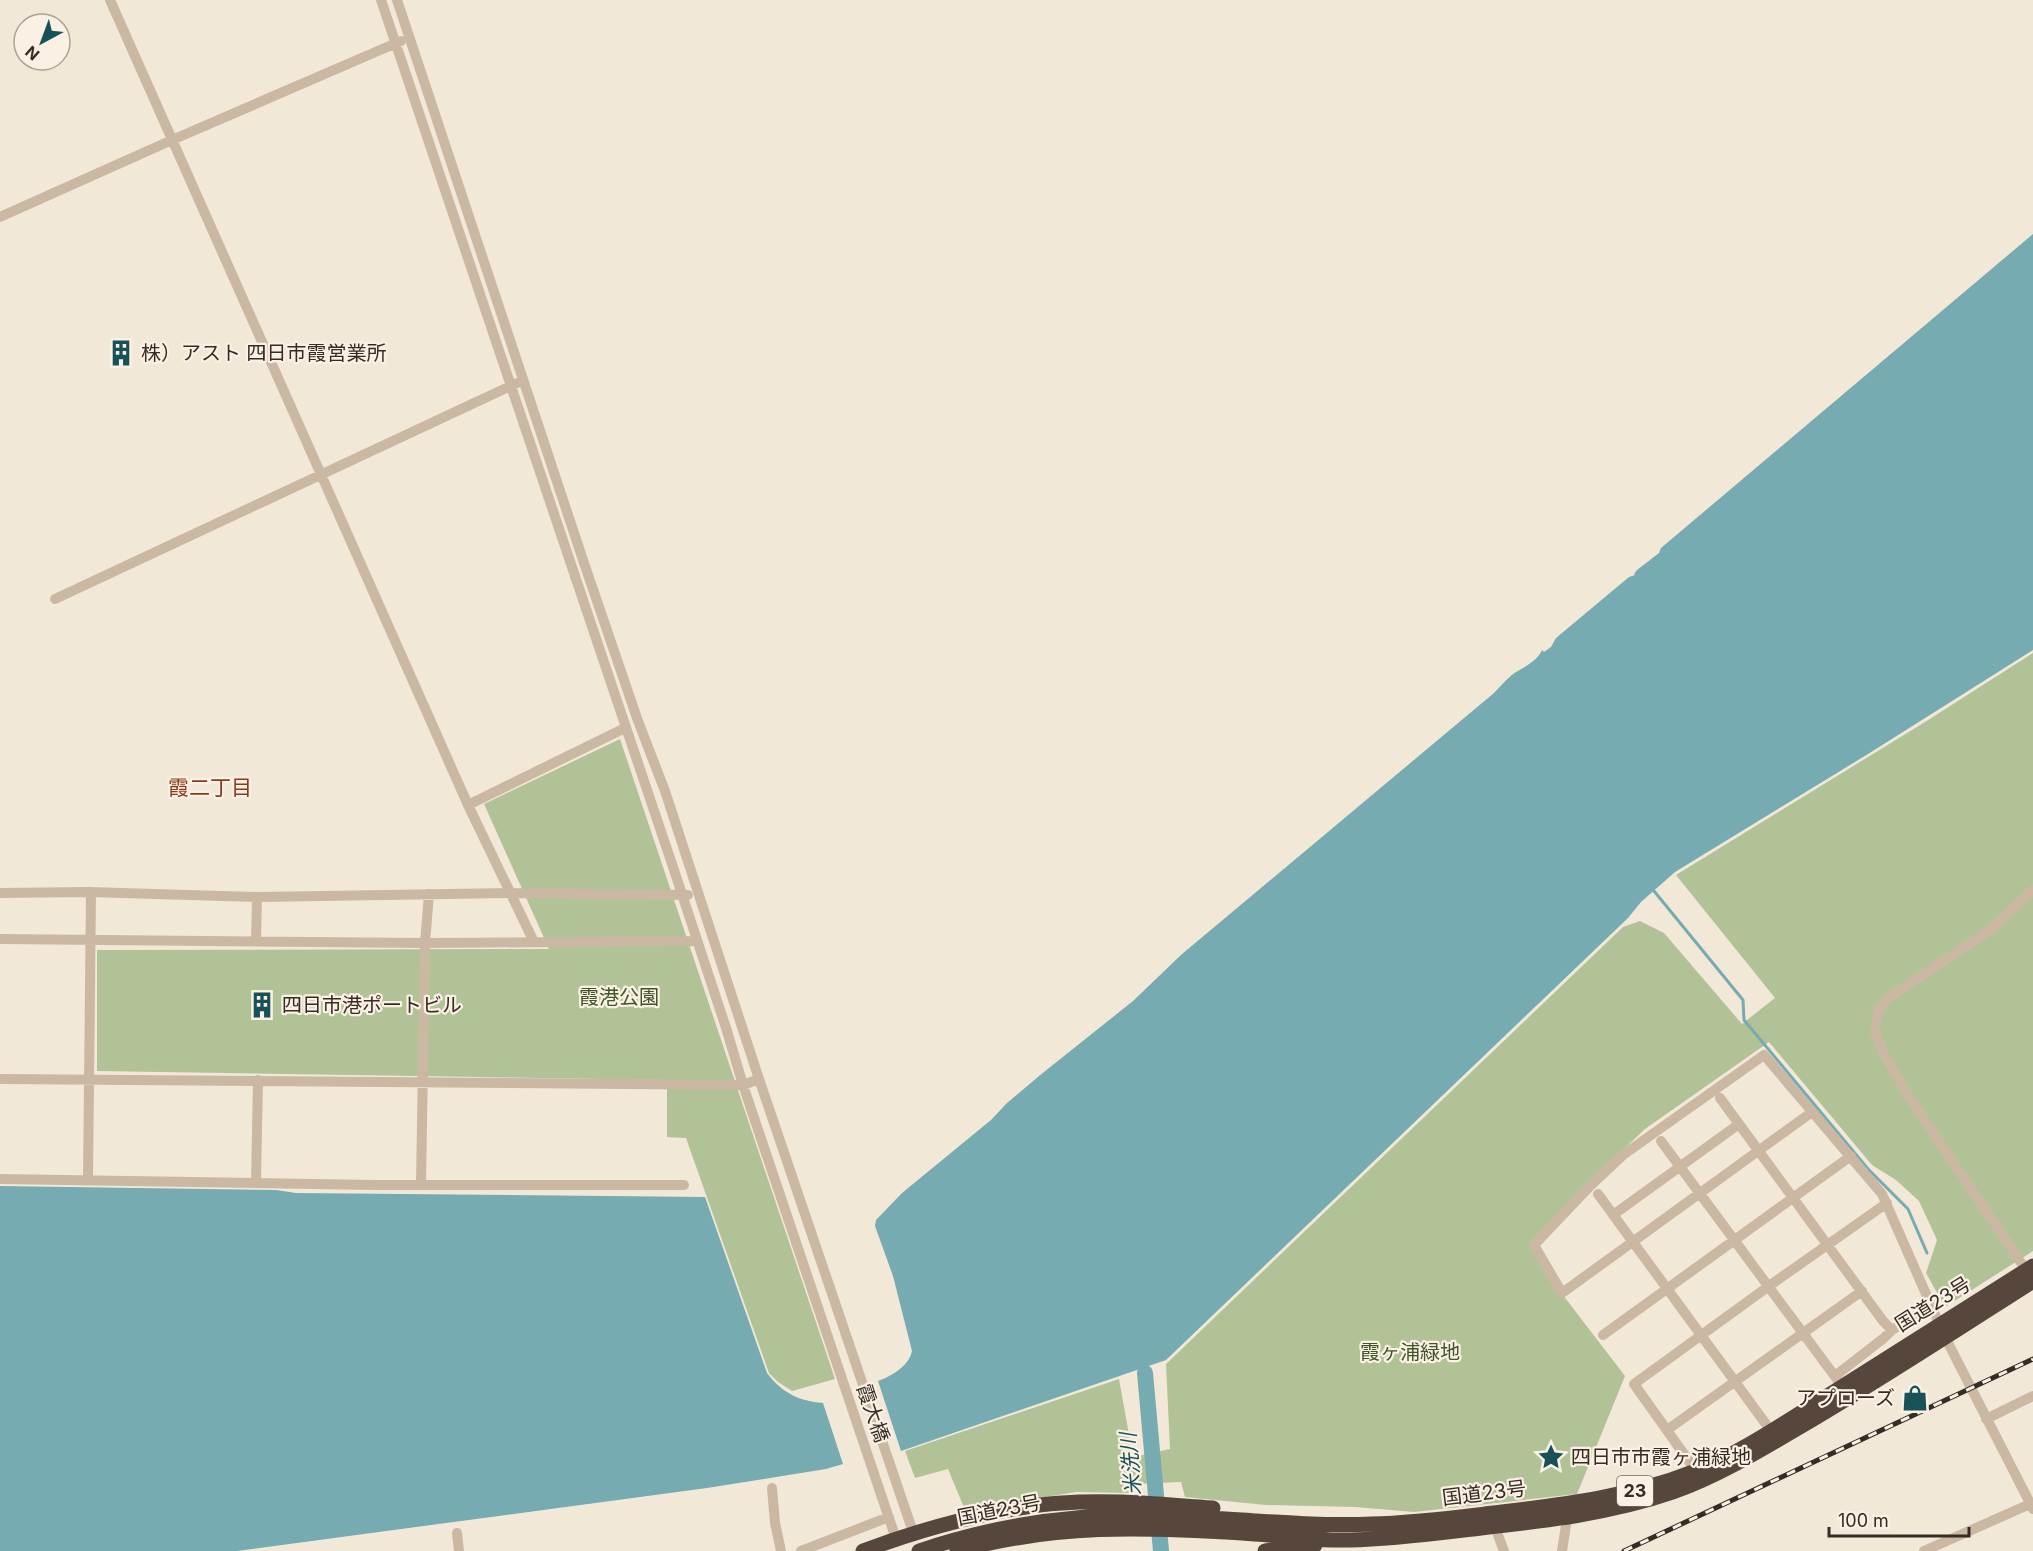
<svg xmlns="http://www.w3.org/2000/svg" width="2033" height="1551" viewBox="0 0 2033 1551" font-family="Inter,'Noto Sans JP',sans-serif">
	<rect width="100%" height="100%" fill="#f2e8d8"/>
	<path fill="#b1c297" d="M2033 653V1251L1945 1307 1926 1273 1937 1240 1919 1201 1896 1180 1872 1165 1769 1042 1645 1129 1584 1187 1536 1238 1556 1286 1625 1376 1577 1494 1414 1512 1355 1507 1266 1505 1185 1497 1181 1482 1135 1484 1130 1493 1076 1492 965 1510 948 1469 915 1478 905 1451 1119 1379 1133 1457 1170 1449 1166 1364 1623 927 1640 921 1664 933 1742 1024 1775 998 1676 875 1925 722Z
		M620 739 835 1379 792 1391 778 1382 769 1373 686 1138 667 1137V1080L97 1071V950L549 949 484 804Z"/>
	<path fill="#75abb1" d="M2033 234V650L1868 754 1675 872 1641 902 1628 918 1166 1360 901 1451 878 1381C892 1376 909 1366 912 1351L893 1276 875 1226 876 1220 902 1193 991 1120 1007 1103 1039 1076 1133 1001 1182 954 1494 693C1501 686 1508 677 1516 672 1525 667 1538 660 1542 650L1544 652 1551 647 1556 638 1629 577 1635 575 1634 574 1637 570 1659 553 1661 548Z
		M0 1186 276 1190 296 1193 705 1197 767 1373C782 1393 799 1401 823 1403L843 1464 826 1469 707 1488 237 1551H0Z"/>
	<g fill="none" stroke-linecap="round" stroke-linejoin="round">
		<path stroke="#75abb1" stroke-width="3" d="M1654 891 1743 1000 1744 1020 1868 1169 1908 1209 1927 1253"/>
		<path stroke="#75abb1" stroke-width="16" d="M1145 1373 1161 1551"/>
		<path stroke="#cbb8a3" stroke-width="10" d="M110 0 468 805 534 942
			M381 0 674 870 727 1031 743 1085 896 1539
			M397 0 584 563 638 721 665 791 759 1079 914 1535
			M0 217 172 140 401 41
			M55 599 517 383
			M468 805 625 728
			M0 893 88 892 260 897 510 893 688 895
			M0 939 425 943 697 941
			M256 941 257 897
			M0 1079 743 1085 759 1079
			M1720 1098 1883 1321 1892 1330
			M1812 1112 1562 1293 1534 1245 1591 1185 1623 1155 1764 1055 1882 1194 1945 1337 2033 1509
			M1661 1141 1842 1386
			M0 1179 374 1185H684
			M88 1180 91 892
			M256 1182 258 1080
			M421 1184 425 943 429 894
			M1598 1194 1771 1431
			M1613 1215 1739 1124
			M2026 1270 1907 1094 1884 1054 1875 1032 1876 1021 1879 1010 1888 998 1990 930 2033 890
			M1603 1335 1851 1156
			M1835 1376 1884 1338 1892 1330 1931 1306
			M1986 1419 2033 1396
			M1667 1430 1862 1291
			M1696 1471 1634 1384 1769 1286 1887 1203
			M772 1488 775 1523 781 1551
			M1495 1527 1504 1551
			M457 1533 459 1551
			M801 1551 889 1517
			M1562 1551 1568 1512
			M1924 1551 2030 1504"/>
		<path stroke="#57463c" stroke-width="15" d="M863 1551C921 1529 1000 1507 1062 1503 1112 1499 1164 1505 1213 1508
			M919 1551C990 1527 1065 1515 1140 1515 1218 1516 1295 1527 1372 1524 1415 1523 1459 1517 1502 1512 1567 1504 1632 1496 1693 1472 1743 1452 1787 1421 1832 1393 1899 1350 1966 1308 2033 1266
			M957 1551C1055 1524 1142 1527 1242 1533 1277 1535 1315 1541 1350 1540 1394 1539 1438 1533 1481 1528 1545 1521 1612 1513 1673 1492 1723 1474 1769 1445 1815 1418 1889 1374 1961 1327 2033 1281
			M1265 1551 1315 1545"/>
		<g stroke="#362c26" stroke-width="5">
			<path id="rail" d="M1624 1551 2033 1359"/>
		</g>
		<use href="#rail" stroke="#faf1e4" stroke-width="3" stroke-dasharray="9" stroke-linecap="butt"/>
	</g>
	<defs>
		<g id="building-bare" transform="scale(2.07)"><path d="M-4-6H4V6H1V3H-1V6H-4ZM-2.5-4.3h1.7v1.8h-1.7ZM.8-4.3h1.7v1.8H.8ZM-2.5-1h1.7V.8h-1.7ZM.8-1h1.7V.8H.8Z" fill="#195159" stroke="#faf1e4" stroke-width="2.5" paint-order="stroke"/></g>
		<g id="shop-bare" transform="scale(2.07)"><path d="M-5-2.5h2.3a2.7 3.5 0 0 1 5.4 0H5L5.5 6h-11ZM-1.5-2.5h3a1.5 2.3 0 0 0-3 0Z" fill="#195159" stroke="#faf1e4" stroke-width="2.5" paint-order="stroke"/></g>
		<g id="sight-bare" transform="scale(2.07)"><path d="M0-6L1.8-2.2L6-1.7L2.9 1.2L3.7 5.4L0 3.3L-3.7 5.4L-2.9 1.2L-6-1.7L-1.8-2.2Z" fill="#195159" stroke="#faf1e4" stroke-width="2.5" paint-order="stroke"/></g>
	</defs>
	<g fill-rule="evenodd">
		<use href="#building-bare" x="121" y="353"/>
		<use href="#building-bare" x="262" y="1005"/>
		<use href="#shop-bare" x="1915" y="1398"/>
		<use href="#sight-bare" x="1551" y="1457"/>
	</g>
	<g text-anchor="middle" stroke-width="4.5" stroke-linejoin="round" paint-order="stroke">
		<rect fill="#faf1e4" stroke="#71675f" stroke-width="1.5" x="1617" y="1476" width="36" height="30" rx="4.5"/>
		<g font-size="18" font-weight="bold" fill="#362c26">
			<text x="1635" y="1497">23</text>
		</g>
		<g font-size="20" fill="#362c26" stroke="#faf1e4" text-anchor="start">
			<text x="141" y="360">株）アスト 四日市霞営業所</text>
			<text x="282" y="1012">四日市港ポートビル</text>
			<text x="1895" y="1405" text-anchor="end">アプローズ</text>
			<text x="1571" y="1464">四日市市霞ヶ浦緑地</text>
		</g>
		<g font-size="20" fill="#425528" stroke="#faf1e4">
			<text x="619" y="1004">霞港公園</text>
			<text x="1410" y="1359">霞ヶ浦緑地</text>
		</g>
		<g font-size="20" fill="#362c26" stroke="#faf1e4">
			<text transform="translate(1933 1304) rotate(-32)" y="7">国道23号</text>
			<text transform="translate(873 1413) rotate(71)" y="7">霞大橋</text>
			<text transform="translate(1484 1493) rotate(-7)" y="7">国道23号</text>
			<text transform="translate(999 1510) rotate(-11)" y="7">国道23号</text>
		</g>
		<g font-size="21" fill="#893c1b" stroke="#faf1e4">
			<text x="210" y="795">霞二丁目</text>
		</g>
		<g font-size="21" font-style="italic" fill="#195159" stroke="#faf1e4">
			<text transform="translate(1131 1464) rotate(-95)" y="7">米洗川</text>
		</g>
	</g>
	<g transform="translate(42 42) rotate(221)"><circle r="28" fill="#faf1e4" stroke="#aca298" stroke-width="1.5"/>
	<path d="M0-4.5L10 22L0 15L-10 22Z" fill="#195159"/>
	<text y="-9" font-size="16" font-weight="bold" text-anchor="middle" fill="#362c26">N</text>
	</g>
	<path d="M1829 1527v9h140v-9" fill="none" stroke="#362c26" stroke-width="3"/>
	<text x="1838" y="1527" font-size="18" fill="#362c26" stroke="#faf1e4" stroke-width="4.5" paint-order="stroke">100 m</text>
</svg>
